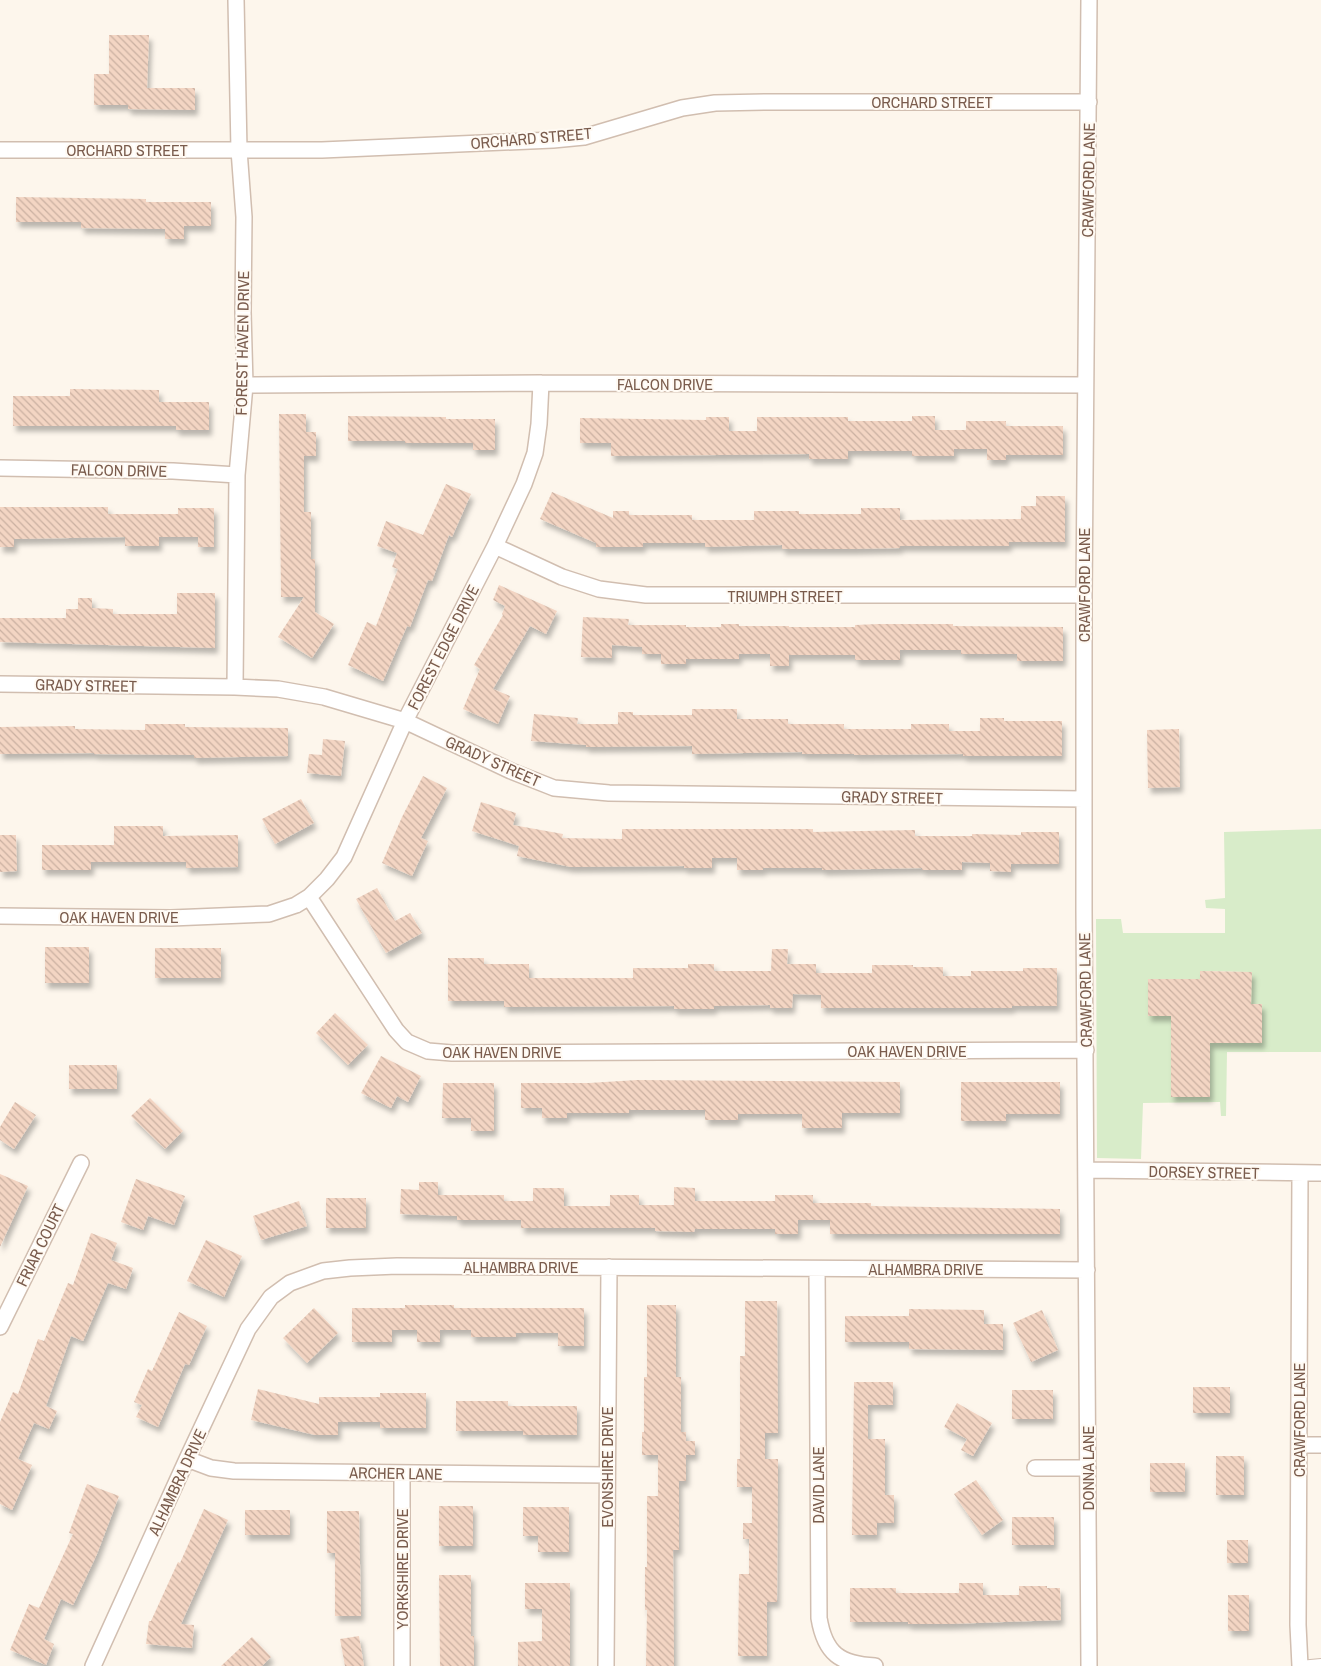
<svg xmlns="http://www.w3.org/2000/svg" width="1321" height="1666" viewBox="0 0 1321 1666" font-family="'Archivo Narrow',sans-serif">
	<defs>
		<pattern id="building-back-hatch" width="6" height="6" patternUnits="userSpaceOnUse" patternTransform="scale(1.25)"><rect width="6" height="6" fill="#f3d5c3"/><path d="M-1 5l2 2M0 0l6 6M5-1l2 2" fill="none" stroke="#cab0a1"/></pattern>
		<filter id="shadow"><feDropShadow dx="3" dy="5.5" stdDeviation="2.5" flood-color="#0004"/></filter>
	</defs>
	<rect width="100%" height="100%" fill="#fdf6ec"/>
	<path fill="#d8ecc9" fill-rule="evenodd" d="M1321 829V1052H1227L1226 1116H1221L1220 1102 1143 1103 1141 1159 1097 1158 1096 919H1121L1123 933H1225V909L1206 908 1205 900 1225 898 1224 832ZM1200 971 1251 972V1004H1262V1043H1210V1097H1171V1016H1148V979H1200Z"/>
	<path fill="url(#building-back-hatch)" filter="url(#shadow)" d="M109 35H149L147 88H195V110L128 109V105H94V74H109Z
		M16 197 146 199V202H211V226H184V239H165V229L81 228V222H16Z
		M70 389 159 390V402H209V430H176V426H13V396H70Z
		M279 414H306V432H316V456H304V512H311V559H315V612L334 624 312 658 278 637 304 597H281Z
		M348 416 446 417V419H495V450H473V443H405V441H348Z
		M912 416H935V430H966V421H1006V426H1063V455H1006V460H987V449H954V456H912V451H848V459H809V454L611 456V443H580V418L706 420V417H729V431H757V417H848V421H912Z
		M446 484 471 494 452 537 449 535 432 581 428 580 410 627 407 626 383 681 348 665 367 622 376 626 398 569 392 567 397 553 377 546 386 521 423 535Z
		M552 492 613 518V511H629V515H692V520H754V511H799V514H861V508H900V520L1021 519V506H1036V496H1065V542H1009V546H900V548L852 549H782V545L705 547V543H643V547H596V543L540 519Z
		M0 507H108V514H178V508H214V547H198V537H159V546H125V537L14 539V547H0Z
		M499 585 557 611 546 634 530 626 493 689 510 696 498 724 463 709 480 669 474 665 503 615 502 614 505 606 493 600Z
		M177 593H215V648L0 642V618H66V609H78V598H92V608L113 609V614H177Z
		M583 617 629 619 628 625H686V627H721V624H739V626H789V627H855V625L878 624H953V626L1063 627V661H1017V654H961V650H900V660H855V655H789V666H770V654H739V659H686V664H661V654H642V647L612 645V658L581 657Z
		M692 709H737V719H788V724H844V729H911V724H949V731H980V718H1004V721H1062V756H963V754L854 755V754H802V752L692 754V746L586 747V745L531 741 534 714 578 718 577 724H618V712H633V715H692Z
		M145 724H185V727L288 728V756L194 758V755L94 754V753L0 754V727L75 726V729L145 730Z
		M1179 729 1180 787 1148 788 1147 730Z
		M323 739 345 741 341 776 307 773 309 754 322 755Z
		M423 776 447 788 421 838 428 841 412 876 382 863 402 817Z
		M301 799 314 823 275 844 262 819Z
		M481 802 516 813 513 825 563 834 562 838 622 839V829H813V832L915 830V836H972V834L1021 835V832H1059V864H1011V872L990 871V863L962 862V870H922V868L822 870V868H763V870H737V858H712V868H684V866L571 867 517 856 519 846 472 831Z
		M114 826H163V836L238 835V867L186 868V862H91V870H42V845H114Z
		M0 835H16L17 871 0 872Z
		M377 888 395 921 410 913 422 933 386 953 356 899Z
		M45 947H89V983H45Z
		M155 948H221V978H155Z
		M772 949H788L787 964H816V973H872V965H913V967H943V976H971V971H1023V968H1057V1006H1012V1008H821V995L793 994 792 1008H770V1005L714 1006V1009H674V1006L504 1007V1001H448V958H484V964H529V978H633V968H688V964H714V971H771Z
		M1200 971 1252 972 1251 1004H1262V1043H1210V1097H1171V1016H1148V979H1200Z
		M335 1013 368 1045 348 1065 316 1033Z
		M381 1056 421 1076 408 1102 397 1096 391 1108 361 1093Z
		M69 1065H117V1089H69Z
		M637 1080 900 1082V1113H842V1128H802V1114H738V1120H705V1110H629V1113H567V1118H542V1108H521V1083H589Z
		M961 1082H1060V1114H1006V1121H961Z
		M443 1083H494V1131H471V1118H442Z
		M150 1098 183 1131 165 1149 131 1116Z
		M15 1102 36 1115 14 1149 0 1140V1127Z
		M0 1174 28 1186 0 1247Z
		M136 1179 185 1196 174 1225 148 1216 143 1230 121 1222Z
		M419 1182H438V1195H504V1201H533V1188H564V1206H610V1195H639V1205H674V1187L695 1188V1201H775V1195H813V1203H871V1206L1060 1209V1234H830V1220H798V1234H775V1229H695L694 1232 655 1231V1228H521V1220H457V1216L400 1214 401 1189 419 1190Z
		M326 1198H366V1228H326Z
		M299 1201 307 1226 261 1240 253 1216Z
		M91 1233 117 1243 111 1260 133 1268 126 1289 108 1283 83 1341 71 1336 46 1406 57 1411 49 1429 34 1423 18 1459 32 1465 12 1510 0 1504V1422L13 1392 18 1394 38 1339 44 1341 68 1283 73 1285Z
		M206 1240 242 1256 224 1297 187 1281Z
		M745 1301H777L778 1433H765V1459H778L777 1602H767V1656H738L739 1574H749V1539H743V1523H752V1487H737V1459H740V1356H745Z
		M405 1305H454V1308H584V1346H558V1333H516V1337H471V1330H440V1342H417V1330H392V1342H352V1308H405Z
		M647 1305H676V1377H681V1432H686V1441H695V1455H686V1481H679V1550H673L674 1666H646L647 1610H645V1567H647V1496H658V1455H642V1432H644V1377H647Z
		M314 1308 338 1333 307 1363 283 1338Z
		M909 1309 984 1310V1324H1003V1350L909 1349V1342H845V1316H909Z
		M1042 1310 1058 1350 1031 1362 1013 1323Z
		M179 1312 207 1326 189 1365 185 1364 158 1427 136 1417 142 1405 134 1402 148 1369 152 1371Z
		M854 1382H893V1405H868V1439H885V1495H894V1523H877V1535H852Z
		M1193 1387H1230V1413H1193Z
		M258 1389 319 1404V1397H380V1393H426V1428H380V1422H338V1435H315L251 1420Z
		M1012 1390H1053V1419H1012Z
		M456 1401H508V1406H577V1435H523V1431H456Z
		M957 1403 992 1423 973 1456 961 1450 967 1439 944 1427Z
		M1216 1456H1244V1495H1216Z
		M1150 1463H1185V1492H1150Z
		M976 1480 1003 1520 982 1535 954 1494Z
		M87 1484 119 1496 97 1554 73 1605 61 1599 44 1639 54 1644 46 1665 10 1650 29 1604 39 1608 73 1534 69 1533Z
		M439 1506H473V1546H439Z
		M523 1507H569V1552H538V1536H523Z
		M204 1509 228 1520 181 1624 194 1625 192 1648 146 1644 149 1621H151L178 1562 180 1563Z
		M245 1510H290V1535H245Z
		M327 1511H359L361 1616H335V1553H327Z
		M1012 1517H1054V1545H1012Z
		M1227 1540H1248V1563H1227Z
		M439 1575H471V1636H474V1666H440Z
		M525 1583H570V1666H518V1642L542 1641V1609H525Z
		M959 1583H983V1595H1019V1586H1047V1588H1060L1061 1620 949 1624H908V1622H850V1588H896V1593H959Z
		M1228 1595H1249V1631H1228Z
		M359 1636 364 1666H345L340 1639Z
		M252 1637 271 1657 262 1666H221Z"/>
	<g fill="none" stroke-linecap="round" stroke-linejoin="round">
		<g stroke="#d1beb0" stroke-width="10">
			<path id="service" d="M1300 1665 1321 1663"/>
		</g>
		<g stroke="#d1beb0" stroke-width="18">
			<path id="minor" d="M1089 0 1084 595V911L1089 1666
				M0 150H322L553 140 584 137 682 108 715 103 766 102H1089
				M245 385 541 383 1085 385
				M0 468 173 471 237 475
				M495 546 562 577 599 589 646 595H1084
				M0 684 235 687 278 689 324 697 405 721 511 771 554 788 609 793 1084 799
				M235 687 237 475 245 385 243 312 244 217 239 150 236 0
				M309 897 396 1030 407 1042 428 1051 452 1053 1086 1050
				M0 916 171 918 269 914 296 905 309 897 327 879 344 857 405 721 495 546 524 484 535 453 539 424 541 383
				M1087 1170 1321 1173
				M1300 1173 1298 1625 1300 1666
				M817 1269 819 1618C825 1654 840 1664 875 1666
				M0 1327 81 1163
				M1299 1445H1321
				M187 1459 211 1468 234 1471 607 1475
				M1035 1468H1088
				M93 1666 187 1459 248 1329 271 1297 290 1283 323 1271 350 1268 397 1266 1087 1270
				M402 1666V1473
				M606 1666 609 1267"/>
		</g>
		<use href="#service" stroke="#fff" stroke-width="8"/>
		<use href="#minor" stroke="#fff" stroke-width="15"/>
	</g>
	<g text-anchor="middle" stroke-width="4" stroke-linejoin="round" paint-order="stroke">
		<g font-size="16" fill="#7a5c4d" stroke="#fffaf3">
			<text x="932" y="108">ORCHARD STREET</text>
			<text transform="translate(531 138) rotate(-5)" y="6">ORCHARD STREET</text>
			<text x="127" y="156">ORCHARD STREET</text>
			<text transform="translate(1088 180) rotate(-89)" y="6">CRAWFORD LANE</text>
			<text transform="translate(242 343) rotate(-89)" y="6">FOREST HAVEN DRIVE</text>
			<text x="665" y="390">FALCON DRIVE</text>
			<text transform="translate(119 470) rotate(1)" y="6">FALCON DRIVE</text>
			<text transform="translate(1084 585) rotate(-90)" y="6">CRAWFORD LANE</text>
			<text x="785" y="602">TRIUMPH STREET</text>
			<text transform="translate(443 647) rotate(-63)" y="6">FOREST EDGE DRIVE</text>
			<text transform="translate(86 685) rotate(1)" y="6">GRADY STREET</text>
			<text transform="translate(493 761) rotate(24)" y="6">GRADY STREET</text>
			<text transform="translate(892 797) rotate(1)" y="6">GRADY STREET</text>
			<text x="119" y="923">OAK HAVEN DRIVE</text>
			<text transform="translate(1085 990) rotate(-91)" y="6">CRAWFORD LANE</text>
			<text x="907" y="1057">OAK HAVEN DRIVE</text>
			<text x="502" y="1058">OAK HAVEN DRIVE</text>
			<text transform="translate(1204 1172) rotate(1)" y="6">DORSEY STREET</text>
			<text transform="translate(40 1245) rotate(-64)" y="6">FRIAR COURT</text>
			<text x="521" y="1273">ALHAMBRA DRIVE</text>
			<text x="926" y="1275">ALHAMBRA DRIVE</text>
			<text transform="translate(1299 1420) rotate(-90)" y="6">CRAWFORD LANE</text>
			<text transform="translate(607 1467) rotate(-90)" y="6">EVONSHIRE DRIVE</text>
			<text transform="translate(1088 1468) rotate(-90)" y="6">DONNA LANE</text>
			<text transform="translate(396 1473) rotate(1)" y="6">ARCHER LANE</text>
			<text transform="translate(177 1482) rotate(-65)" y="6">ALHAMBRA DRIVE</text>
			<text transform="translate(818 1485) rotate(-90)" y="6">DAVID LANE</text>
			<text transform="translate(402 1569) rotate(-90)" y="6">YORKSHIRE DRIVE</text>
		</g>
	</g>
</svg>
